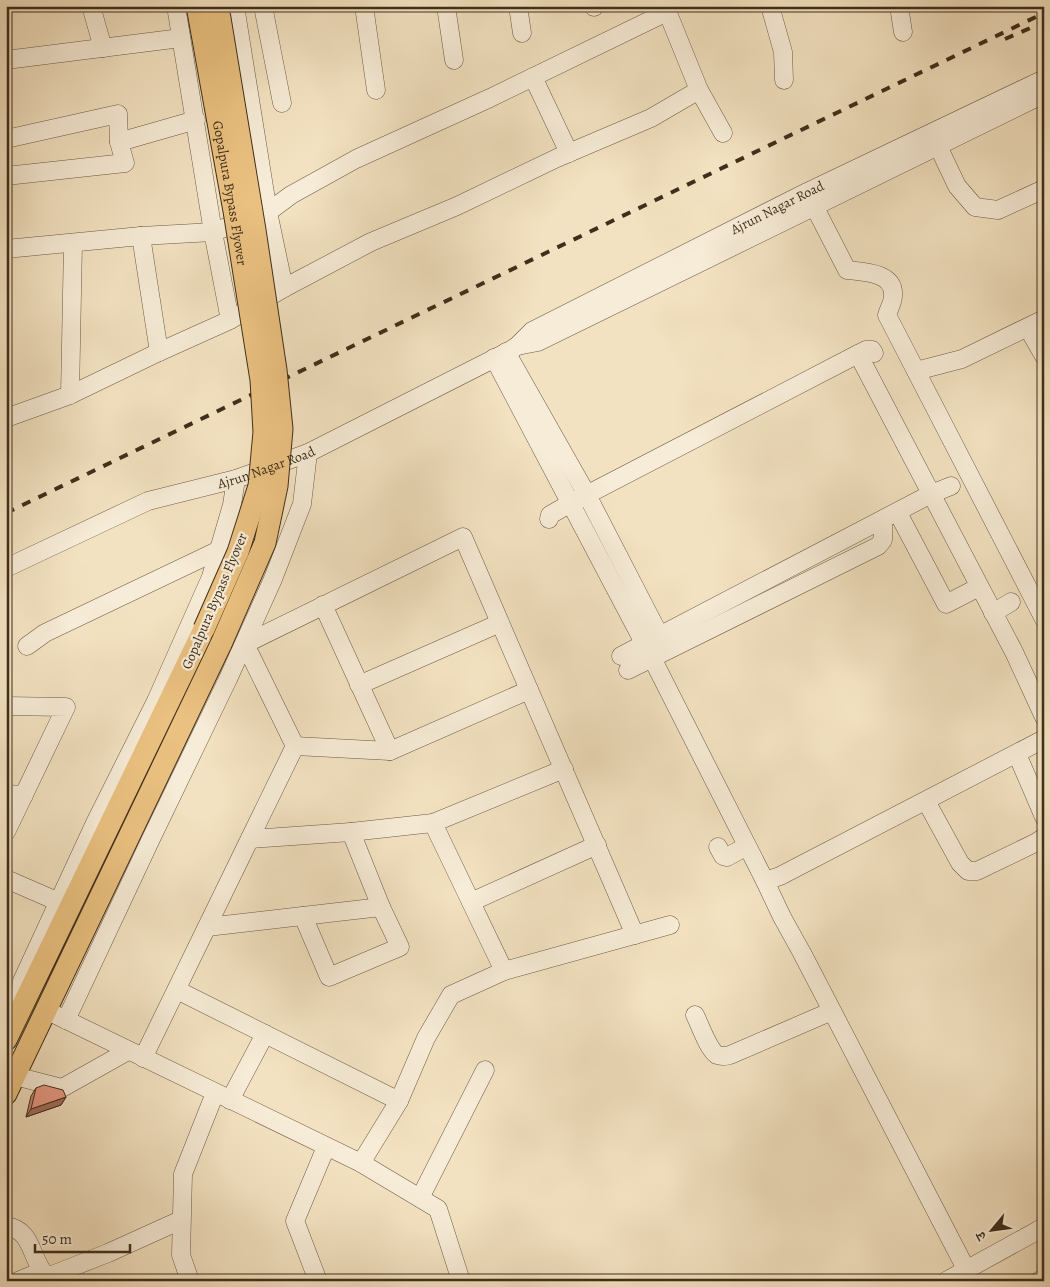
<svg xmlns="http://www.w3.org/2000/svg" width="1050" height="1287" viewBox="0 0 1050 1287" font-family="Alegreya,'Noto Serif Devanagari',serif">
	<rect width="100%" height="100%" fill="#f3e2c1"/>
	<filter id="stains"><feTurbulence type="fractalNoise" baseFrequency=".004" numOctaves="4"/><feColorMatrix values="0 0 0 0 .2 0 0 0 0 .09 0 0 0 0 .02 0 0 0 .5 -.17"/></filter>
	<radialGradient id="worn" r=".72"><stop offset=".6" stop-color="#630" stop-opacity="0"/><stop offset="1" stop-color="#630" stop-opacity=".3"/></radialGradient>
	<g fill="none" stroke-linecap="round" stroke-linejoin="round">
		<g stroke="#6c5b44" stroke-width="19">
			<g id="minor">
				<path d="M91 6 103 48"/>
				<path d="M176 6 213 232 230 320"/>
				<path d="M235 6 268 212 284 288"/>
				<path d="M263 6 282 103"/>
				<path d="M364 6 376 90"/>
				<path d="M446 6 454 60"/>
				<path d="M518 6 522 33"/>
				<path d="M594 6V7"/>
				<path d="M665 6 699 90 723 133"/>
				<path d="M770 6 783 52 784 80"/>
				<path d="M899 6 903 32"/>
				<path d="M6 60 181 38"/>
				<path d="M533 77 569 153"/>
				<path d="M6 139 118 114 119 142 125 163 6 176"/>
				<path d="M119 142 196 120"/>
				<path d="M938 146 957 186 975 207 998 210 1044 189"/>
				<path d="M809 196 847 270C864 272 895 272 893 296 893 302 889 309 887 315L1044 619"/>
				<path d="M141 236 159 352"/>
				<path d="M6 249 141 236 213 232 268 212 291 195 356 159 490 98 667 12"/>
				<path d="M1028 328 1044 356"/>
				<path d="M517 346 538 342 1044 94"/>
				<path d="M506 352 587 495 667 650"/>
				<path d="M858 354 1014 652 1044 717"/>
				<path d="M494 358 652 658 765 881 780 876 1044 739"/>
				<path d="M916 371 962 359 1044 319"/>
				<path d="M70 395 73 243"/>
				<path d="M6 418 70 395 159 352 230 320 284 288 371 242 457 206 557 158 651 118 699 90"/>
				<path d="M898 513 946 604 979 587"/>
				<path d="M549 519 550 515 571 503 858 354 866 350H872L874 353"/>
				<path id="s1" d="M6 568 148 501 236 479 308 453 511 350 517 346 532 331 807 192 1044 79"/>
				<path d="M323 605 390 751"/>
				<path d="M993 613 1011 602"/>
				<path d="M27 646 45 633 219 550"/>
				<path d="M621 656 931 494 951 486"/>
				<path d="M628 670 878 546 883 540V521"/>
				<path d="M359 685 500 623"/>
				<path d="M6 706 66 707 6 832"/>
				<path d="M295 746 390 751 529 690"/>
				<path d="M1017 754 1044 817"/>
				<path d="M6 794 24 795"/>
				<path d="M926 801 960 863 968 871H977L1037 842 1044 837"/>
				<path d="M433 823 504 971"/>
				<path d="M351 832 433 823 564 769"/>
				<path d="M718 847 723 856 727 857 747 846"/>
				<path d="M6 879 59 902"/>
				<path d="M765 881 782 917 802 953 966 1269"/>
				<path d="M471 902 597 845"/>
				<path d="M303 916 329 977 400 947 381 907"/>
				<path d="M207 927 381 907 351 832 250 839"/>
				<path d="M177 990 399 1101"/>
				<path d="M19 1006 22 981 95 823 156 701 211 577 232 505 236 479"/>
				<path d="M56 1015 361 1163 438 1209 461 1281"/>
				<path d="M695 1015C700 1025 708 1049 717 1055 722 1057 725 1056 730 1055L832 1011"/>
				<path d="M66 1020 150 841 228 679 273 579 302 504 308 453"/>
				<path d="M143 1058 295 746 245 644 463 537 635 935"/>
				<path d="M15 1076 62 1088 128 1051"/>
				<path d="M230 1100 265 1034"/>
				<path d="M361 1163 399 1101 426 1038 451 995 504 971 670 925"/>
				<path d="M420 1198 485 1070"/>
				<path d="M6 1226C34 1230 30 1260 47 1277L108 1253 181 1220"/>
				<path d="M18 1281 42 1271"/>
				<path d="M190 1281 181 1255 183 1174 215 1093"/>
				<path d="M318 1281 295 1221 326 1147"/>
				<path d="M946 1281 1044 1227"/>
				<path d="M1039 1281 1044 1278"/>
			</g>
		</g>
		<g stroke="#3f2e1b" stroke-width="23">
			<path id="major" d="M6 1040 204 629
				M6 1094 221 644"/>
		</g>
		<use href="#minor" stroke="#f7ecd7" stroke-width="18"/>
		<use href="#major" stroke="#eac180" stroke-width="21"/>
		<path stroke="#3f2e1b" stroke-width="4" stroke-dasharray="9 9" stroke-linecap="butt" d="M1005 39 1044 22
			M6 513 1044 13"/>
		<g stroke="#3f2e1b" stroke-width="23" stroke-linecap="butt">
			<g id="major-bridge">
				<path id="s2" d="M197 6 234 211 261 380 264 432 259 486 238 552 204 629"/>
				<path d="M218 6 255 230 276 370 282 429 277 486 265 543 221 644"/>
			</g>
		</g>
		<use href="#major-bridge" stroke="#eac180" stroke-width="21"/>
	</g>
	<path fill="#c88471" stroke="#3f2e1b" d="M36 1088 66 1097 61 1105 26 1117 31 1096Z"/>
	<path fill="#a26b5c" stroke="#3f2e1b" d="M66 1097 61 1105 26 1117 31 1109Z"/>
	<path fill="#e89983" stroke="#3f2e1b" d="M44 1085 63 1090 66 1097 31 1109 36 1088Z"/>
	<g text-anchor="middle" stroke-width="4.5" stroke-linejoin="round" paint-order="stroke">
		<g font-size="14" fill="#3f2e1b" stroke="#f7ecd7">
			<text dy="5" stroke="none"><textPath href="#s2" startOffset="190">Gopalpura Bypass Flyover</textPath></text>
			<text dy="5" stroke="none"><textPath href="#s1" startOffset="855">Ajrun Nagar Road</textPath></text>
			<text dy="5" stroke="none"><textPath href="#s1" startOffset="280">Ajrun Nagar Road</textPath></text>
			<text transform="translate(214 601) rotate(-67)" y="5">Gopalpura Bypass Flyover</text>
		</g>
	</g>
	<rect width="1050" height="1287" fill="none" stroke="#f3e2c1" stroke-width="25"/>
	<rect x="8" y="8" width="1035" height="1272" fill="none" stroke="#3f2e1b" stroke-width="2.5"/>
	<rect x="12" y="12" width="1025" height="1262" fill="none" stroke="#3f2e1b"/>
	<g transform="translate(992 1230) rotate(241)" stroke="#f7ecd7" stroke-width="4" paint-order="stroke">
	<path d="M0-4L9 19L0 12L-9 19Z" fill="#3f2e1b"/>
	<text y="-8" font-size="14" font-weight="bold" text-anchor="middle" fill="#3f2e1b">उ</text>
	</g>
	<path d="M35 1244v8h95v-8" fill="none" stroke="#3f2e1b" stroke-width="2.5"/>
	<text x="42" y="1244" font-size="15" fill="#3f2e1b" stroke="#f7ecd7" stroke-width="4" paint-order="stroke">50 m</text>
	<rect width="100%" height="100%" filter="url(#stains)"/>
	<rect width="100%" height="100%" fill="url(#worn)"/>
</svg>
